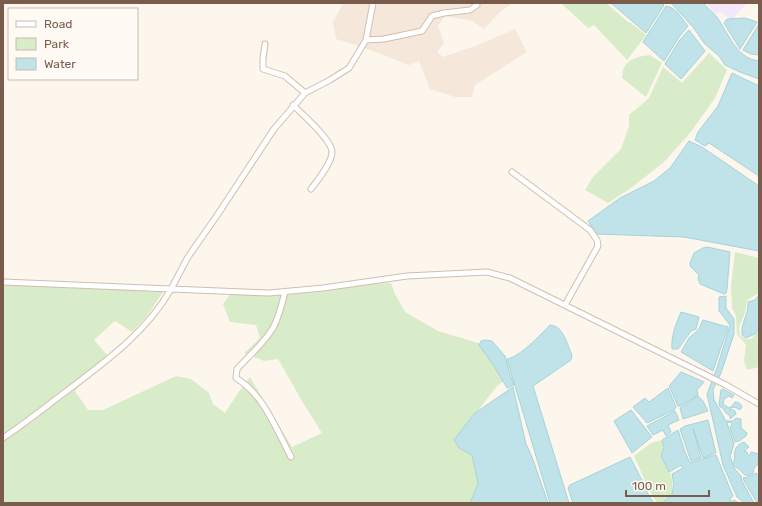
<svg xmlns="http://www.w3.org/2000/svg" width="762" height="506" viewBox="0 0 762 506" font-family="Rubik,sans-serif">
	<rect width="100%" height="100%" fill="#fdf6ec"/>
	<path fill="#f5e8da" d="M343 3H513L500 12 484 29 472 21 445 16 438 26 444 43 437 52 443 57 475 46 515 29 527 52 475 85 472 97H455L430 89 419 61 409 65 368 49 336 39 333 22Z"/>
	<path fill="#f3e8fa" d="M706 3H747L732 20 720 12 715 14Z"/>
	<path fill="#d8ecc9" d="M561 3H606L628 22 631 23 646 35 627 60 594 25 588 28Z
		M709 53 727 70 715 98 690 133 664 162 631 188 608 203 585 190 593 177 621 149 629 126V115L649 98 663 67 682 83Z
		M650 55 662 63 646 97 622 78C623 75 622 70 624 68 628 58 641 56 650 55Z
		M735 252 759 258V295L757 294 747 300 745 313 739 327 740 336 746 339H751L759 331V367L747 370 744 361 746 345 737 334 736 316 732 308 731 286Z
		M391 283 395 294 405 312 438 331 485 345 505 380 497 386 455 440 459 448 472 455 478 480 470 503H3V285L80 287 163 292 147 316 132 332 115 321 94 340 107 355 98 367 75 391 88 410H103L176 376 191 379 209 393 213 404 225 413 238 393 250 377 292 447 322 433 302 401 278 359 264 361 244 353 260 338 256 325 230 322 223 304 232 292Z
		M662 440 664 447 661 456C669 471 675 477 672 495L662 503H657C647 489 642 472 634 456L651 443Z"/>
	<path fill="#bfe3e8" stroke="#a5d3da" d="M611 3H661L664 5 646 33Z
		M671 3H703C707 7 712 12 716 16 729 33 735 58 759 61V79L740 72 725 65 719 56 704 43 693 27Z
		M666 6C677 8 681 18 688 26L679 37 664 61 643 42Z
		M745 18 757 22 740 49 724 23 727 19Z
		M759 24V55L751 54 743 50Z
		M689 30 705 51 681 79 665 64 679 41Z
		M732 73 759 86V176L709 143 705 146 695 140 698 132 718 106Z
		M689 141 702 147 759 186V251L684 237 596 234 588 221 620 198 654 181 670 168Z
		M707 247 730 252 727 289 726 293 724 294 700 284 698 279 699 275 690 266V263L694 253 703 248Z
		M726 296V308L734 319V334L721 373 713 390 714 400 726 421H733L736 418 741 419V428L747 433 746 436 739 441 735 442 730 427 732 425V423L729 422 727 423 734 444 730 456 733 465C737 457 730 447 744 442L749 447 744 451 747 452 748 455H750L751 452 759 454 758 464 754 468 753 473 747 476C742 474 740 469 736 467H733L741 476 742 481 754 503H744L737 497 723 465 707 394 717 368 730 325 719 311V297Z
		M758 296 759 297V329L755 334 746 338 742 335C741 322 749 314 748 302L755 300Z
		M681 312 699 317 696 329 691 331 678 349H672C671 335 676 324 681 312Z
		M703 320 728 327 713 371 681 352 689 338 699 329Z
		M550 325C564 326 567 345 572 355L571 360 533 386 569 503H550L507 359C520 357 540 335 550 325Z
		M485 340 492 341 505 356 510 375 514 385 507 388 494 366 479 345 481 341Z
		M681 372 704 382 697 390 698 395 680 406H678L669 386Z
		M513 387 526 444 532 457 548 503H470L478 483 472 455 459 448 454 440 475 413Z
		M668 388 676 407 674 410 647 423 633 407 645 398 649 402Z
		M723 389 734 395 732 398 729 396 724 399 723 404 729 408 732 406 735 402C739 402 741 404 742 407L740 410 735 407 731 408 730 409 735 411 736 414 730 419V416L725 412 722 407H720L719 404 721 390Z
		M698 396 703 401 708 411 683 419 680 408Z
		M631 410 652 437 632 453 614 421Z
		M675 411 679 420 668 425 671 432 666 436 663 430 653 435 647 426Z
		M708 420 716 453 703 458 693 428 701 458 691 461 680 429 685 426Z
		M678 430 685 452 690 463 716 455 733 496 730 499 731 502 734 500 739 503H662L672 495 674 484 672 474 683 468 681 465 669 472 661 456 664 447 662 440Z
		M630 457 644 484 649 496 654 503H573L568 488 570 485Z
		M756 473 759 475V503L756 501 743 479 744 477 746 478Z"/>
	<g fill="none" stroke-linecap="round" stroke-linejoin="round">
		<g stroke="#d1beb0" stroke-width="7">
			<path id="minor" d="M366 40 384 39 422 31 432 16 444 13 470 10 477 5 476 3
				M265 44 263 59V69L285 76 305 93
				M293 105C302 114 332 140 332 152 332 163 317 181 311 189
				M512 172 590 230 597 240 598 246 565 305
				M3 282 171 289 188 257 218 214 274 129 305 93 330 80 349 68 366 40 373 3
				M285 292C282 304 279 317 273 328 264 343 249 356 237 369L236 378C264 395 276 429 291 457
				M3 438C27 422 49 404 72 387 109 359 148 330 171 289L269 293 323 288 407 276 487 272 510 278 726 385 759 404"/>
		</g>
		<use href="#minor" stroke="#fff" stroke-width="5"/>
	</g>
	<rect width="762" height="506" fill="none" stroke="#7a5c4d" stroke-width="8"/>
	<rect x="8" y="8" width="130" height="72" fill="#fffaf3" stroke="#cabbb1"/>
	<rect x="16" y="21" width="20" height="6" fill="#ffffff" stroke="#cabbb1"/>
	<text x="44" y="28" font-size="12" fill="#7a5c4d">Road</text>
	<rect x="16" y="38" width="20" height="12" fill="#d8ecc9" stroke="#cabbb1"/>
	<text x="44" y="48" font-size="12" fill="#7a5c4d">Park</text>
	<rect x="16" y="58" width="20" height="12" fill="#bfe3e8" stroke="#cabbb1"/>
	<text x="44" y="68" font-size="12" fill="#7a5c4d">Water</text>
	<path d="M626 490v6h83v-6" fill="none" stroke="#7a5c4d" stroke-width="2"/>
	<text x="632" y="490" font-size="12" fill="#7a5c4d" stroke="#fffaf3" stroke-width="3" paint-order="stroke">100 m</text>
</svg>
